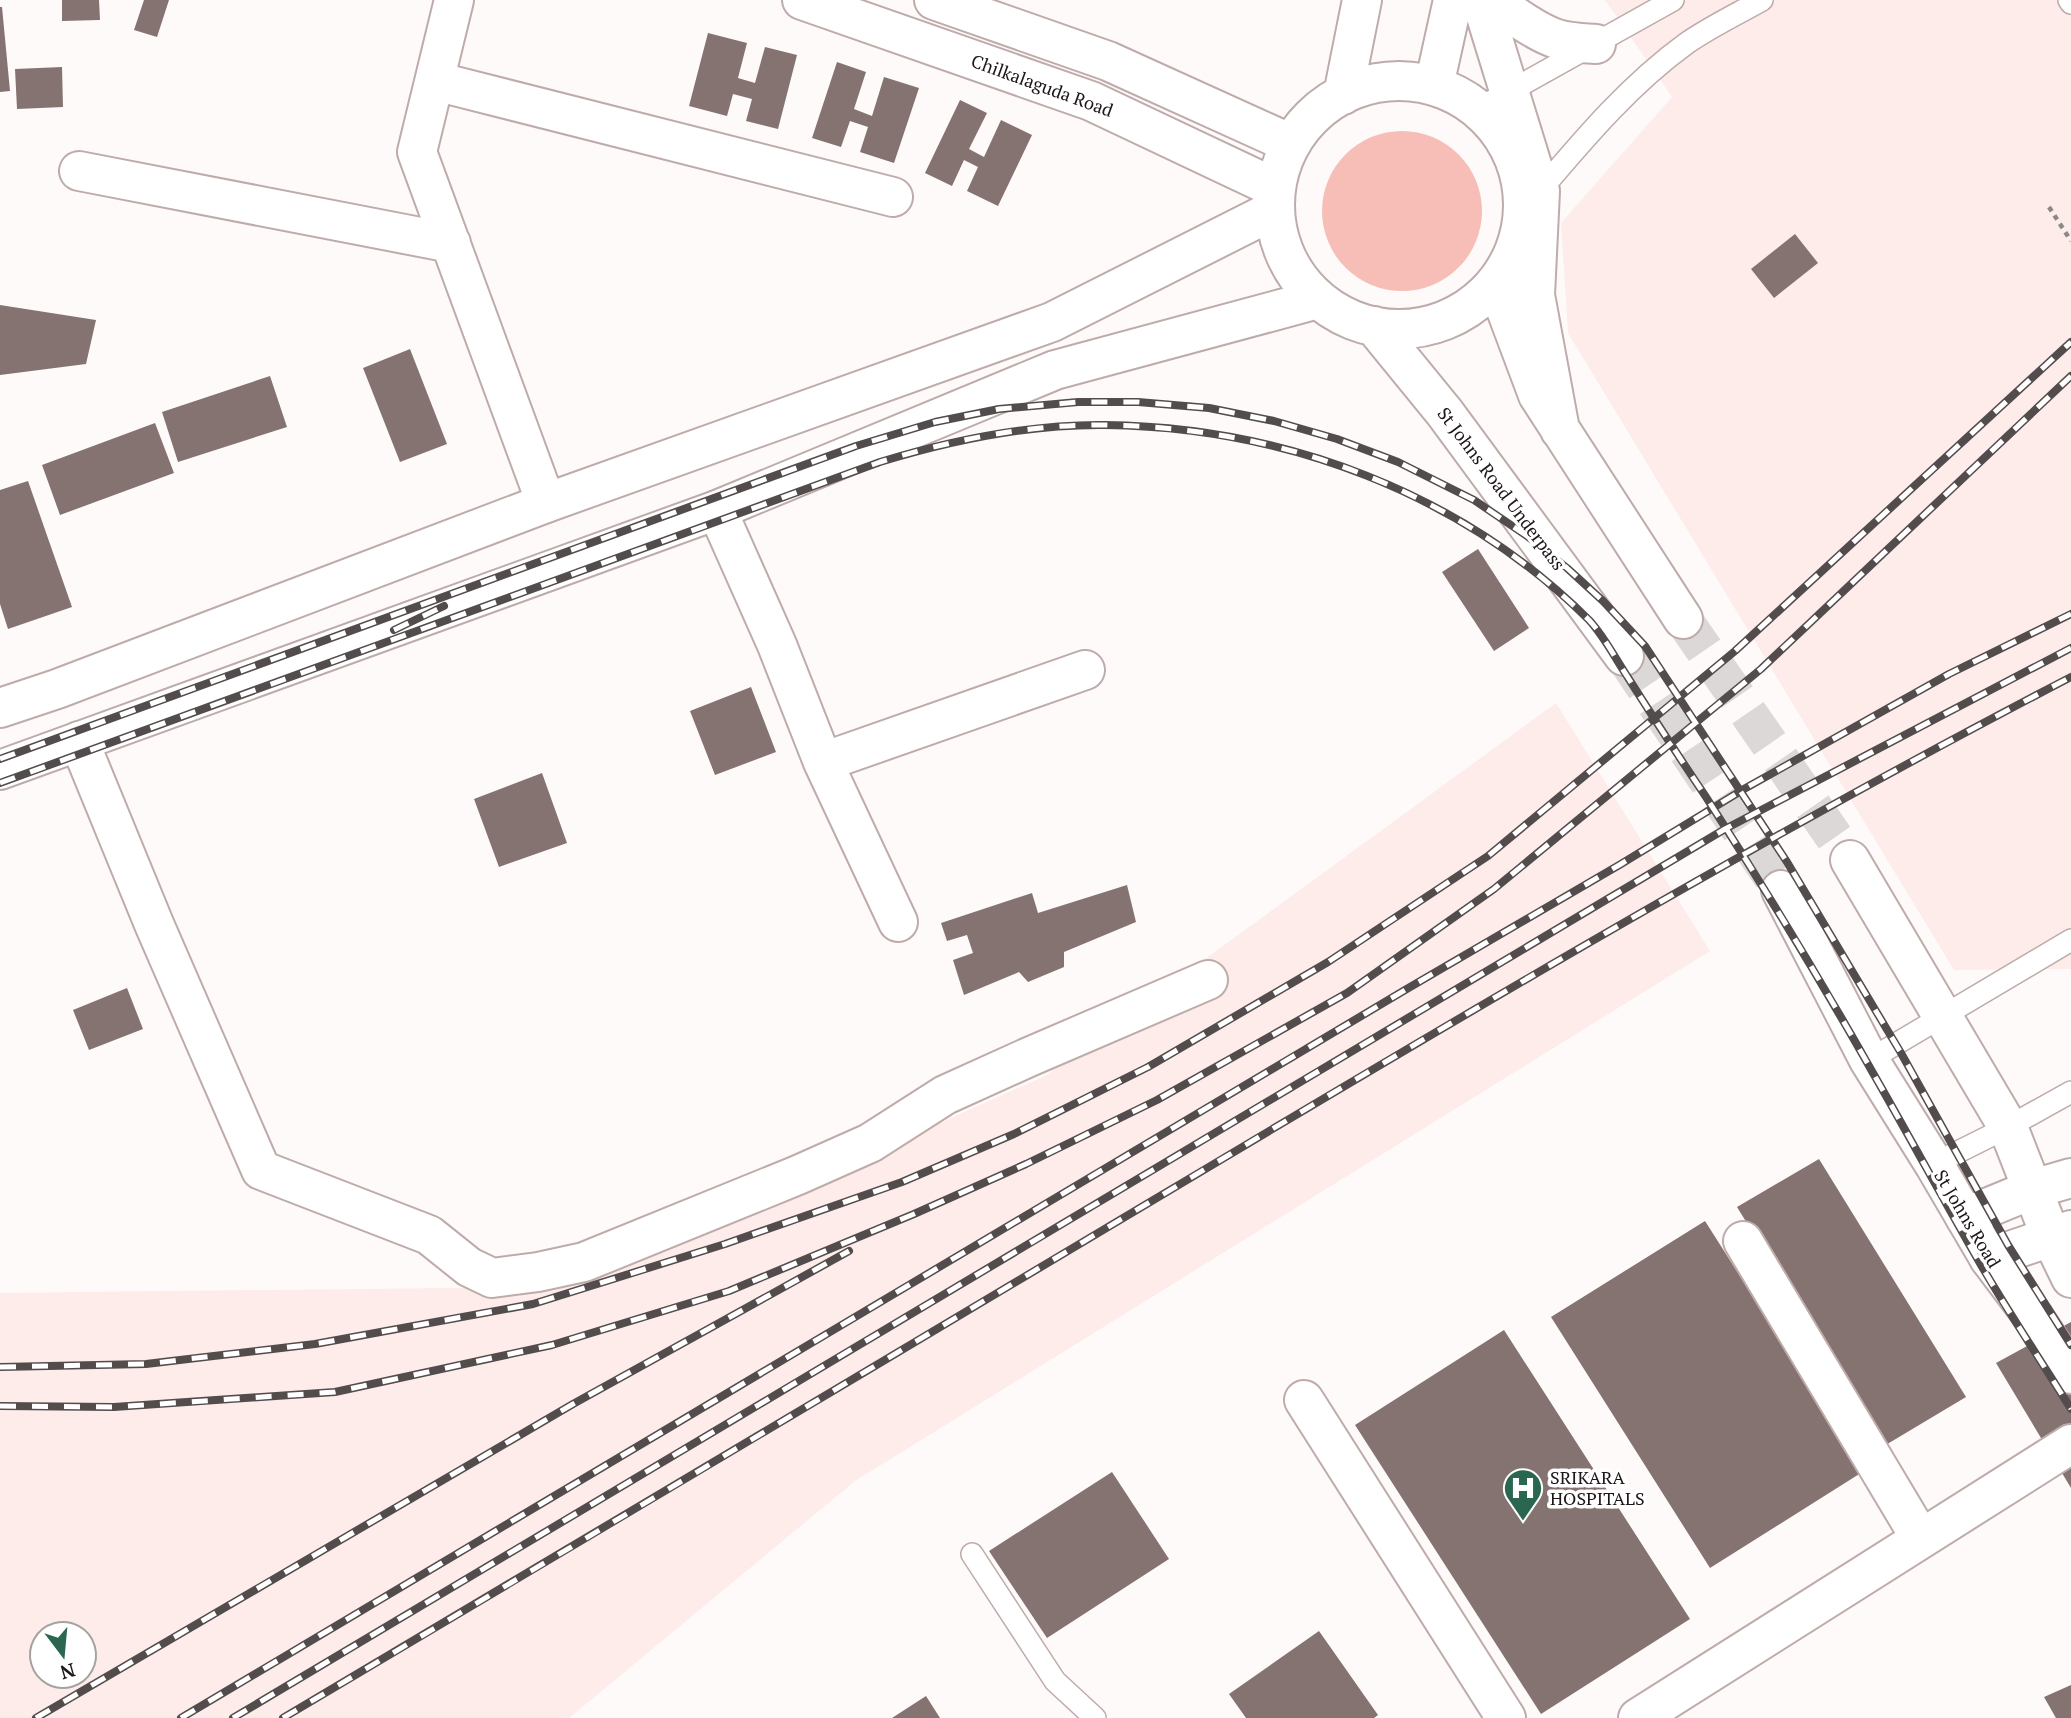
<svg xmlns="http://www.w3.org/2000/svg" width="2071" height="1718" viewBox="0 0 2071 1718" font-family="'PT Serif',serif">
	<rect width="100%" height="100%" fill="#fefaf9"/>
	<path fill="#fdece9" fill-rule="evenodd" d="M1605 0H2071V969L1954 970 1568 333 1561 223 1672 97Z
		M1556 703 1710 951 855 1481 569 1718H0V1293L532 1287 714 1224 1045 1076ZM42 1634H84V1676H42Z"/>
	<path fill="#f6beb7" d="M1322 211a80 80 0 1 1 160 0a80 80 0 1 1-160 0Z"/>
	<path fill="#847371" d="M62 0H99L100 20 62 21Z
		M144 0H169L157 37 134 30Z
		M0 7H2L10 91 0 92Z
		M708 33 747 43 738 78 755 83 765 47 797 55 778 129 746 121 752 99 733 94 727 116 689 106Z
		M837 62 866 72 854 109 872 116 884 77 919 88 894 163 860 152 868 127 850 121 841 147 812 138Z
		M62 67 63 107 17 109 15 69Z
		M960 100 987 113 969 149 984 157 1001 120 1032 135 998 206 967 191 978 167 964 160 952 186 925 173Z
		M1795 234 1818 263 1774 298 1751 269Z
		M0 305 96 320 86 364 0 375Z
		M410 349 447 444 400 462 363 368Z
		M270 376 287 427 178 462 162 412Z
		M155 423 174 473 60 515 42 465Z
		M28 481 72 607 8 629 0 604V490Z
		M1478 549 1529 628 1494 651 1442 572Z
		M751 687 776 752 715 775 690 711Z
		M542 773 567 843 499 867 474 799Z
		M1127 885 1136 922 1064 952V967L1028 982 1019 972 964 995 953 960 973 953 967 935 947 941 941 923 1032 893 1038 913Z
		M127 988 143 1029 89 1050 73 1010Z
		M1819 1159 1966 1397 1884 1446 1737 1207Z
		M1705 1221 1864 1471 1710 1568 1551 1317Z
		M2071 1322V1488L1996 1363Z
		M1504 1330 1690 1619 1541 1714 1355 1425Z
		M1112 1472 1169 1559 1047 1638 989 1551Z
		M1319 1631 1378 1715 1374 1718H1246L1229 1694Z
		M2071 1685V1718H2056L2044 1697Z
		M926 1696 940 1718H892Z"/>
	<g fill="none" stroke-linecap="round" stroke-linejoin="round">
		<path stroke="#dcd8d7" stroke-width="38" stroke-dasharray="38 19" stroke-linecap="butt" d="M1683 619 1850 860
			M1624 656 1781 890"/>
		<g stroke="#beacaa" stroke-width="24">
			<path id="lane" d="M2069 0 2071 3
				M1478 109 1673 0
				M1538 193C1583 140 1629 85 1687 43 1710 27 1737 14 1762 0
				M1869 1060 2071 940
				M1934 1164 2008 1127 2071 1092
				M972 1554 1055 1681 1095 1718"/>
		</g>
		<g stroke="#beacaa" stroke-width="42">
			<path id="street" d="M454 0 417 152 546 503
				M435 81 893 197
				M79 171 451 243
				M717 510 777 645 823 762 898 922
				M79 741 154 924 261 1170 429 1235 469 1267 492 1278 538 1272 584 1262 798 1175 870 1143 945 1095 1029 1057 1208 980
				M823 762 1085 670
				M1743 1241 1921 1539
				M1304 1400 1506 1718
				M1638 1718 2071 1444"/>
		</g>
		<g stroke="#beacaa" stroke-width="42">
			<path id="secondary" d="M802 0 1091 101 1275 188
				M934 0 1108 61 1289 143
				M1965 1217 2033 1189 2071 1178
				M1989 1258 2071 1230"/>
		</g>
		<g stroke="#beacaa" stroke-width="42">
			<path id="primary" d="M1481 0 1540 191 1535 295 1560 430
				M1496 0C1507 13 1541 34 1557 39 1569 43 1584 43 1596 44
				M1275 205a124 124 0 1 1 248 0a124 124 0 1 1-248 0Z
				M1434 86 1453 0
				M1343 95 1362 0
				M1496 283 1538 395 1683 619
				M1374 326 1445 413 1624 656
				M0 708 57 689 546 503 1052 322 1272 211
				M0 770 717 510 1055 370 1318 299
				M1850 860 2008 1127 2051 1237 2071 1278
				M1781 890 1869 1060 1934 1164 1989 1258 2035 1319 2071 1374"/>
		</g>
		<path stroke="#8d8887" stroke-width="4.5" stroke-dasharray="5 5" stroke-linecap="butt" d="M2049 207 2071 241"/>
		<use href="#lane" stroke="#fff" stroke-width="21"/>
		<use href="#street" stroke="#fff" stroke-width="38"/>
		<use href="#secondary" stroke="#fff" stroke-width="38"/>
		<use href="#primary" stroke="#fff" stroke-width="38"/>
		<g stroke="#534c4c" stroke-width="8">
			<path id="rail" d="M394 630 444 606
				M0 759 856 446 935 422 999 409 1078 402H1138L1209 408 1274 421 1337 439 1398 462 1474 500 1527 536 1567 568 1603 601 1645 646 1787 862 1901 1053 2008 1245 2071 1345
				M0 783 880 462C952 440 1029 424 1105 425 1285 427 1461 493 1589 620 1604 636 1615 658 1627 676 1653 717 1679 757 1706 797 1764 887 1820 979 1873 1073 1908 1134 1942 1197 1977 1258 2006 1309 2040 1359 2071 1409
				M0 1367 146 1364 315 1344 533 1304 725 1244 902 1182 1014 1134 1148 1067 1328 962 1488 856 1735 651 2071 342
				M0 1406 114 1407 335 1392 552 1345 729 1291 914 1214 1026 1164 1157 1100 1347 993 1494 889 1761 669 2071 376
				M36 1718 573 1404 849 1251
				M181 1718 1405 990 1621 864 1744 789 1949 674 2071 614
				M233 1718 1725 829 2071 648
				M283 1718C572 1547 861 1374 1150 1202 1453 1021 1757 840 2071 677"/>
		</g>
		<use href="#rail" stroke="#fff" stroke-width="5" stroke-dasharray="16" stroke-linecap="butt"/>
	</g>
	<defs>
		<g id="hospital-pin" transform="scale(2.0125)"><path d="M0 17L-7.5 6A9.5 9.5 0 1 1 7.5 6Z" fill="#2b6651" stroke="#fff"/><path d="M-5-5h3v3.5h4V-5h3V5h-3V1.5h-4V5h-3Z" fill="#fff"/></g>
	</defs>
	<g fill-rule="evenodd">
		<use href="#hospital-pin" x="1523" y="1488"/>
	</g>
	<g text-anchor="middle" stroke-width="7" stroke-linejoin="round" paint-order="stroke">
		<g font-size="18" fill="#1e1717" stroke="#fff">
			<text transform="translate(1042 86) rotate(20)" y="6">Chilkalaguda Road</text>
			<text transform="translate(1501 489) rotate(53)" y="6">St Johns Road Underpass</text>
			<text transform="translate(1967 1219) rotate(59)" y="6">St Johns Road</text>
		</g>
		<g font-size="18" fill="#1e1717" stroke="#fff" text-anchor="start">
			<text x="1550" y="1484">SRIKARA<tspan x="1550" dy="21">HOSPITALS</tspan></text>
		</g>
	</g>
	<g transform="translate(63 1655) rotate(164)"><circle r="33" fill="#ffffff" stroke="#a5a2a2" stroke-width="2"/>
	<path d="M0-5L12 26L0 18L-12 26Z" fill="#2b6651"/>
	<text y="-10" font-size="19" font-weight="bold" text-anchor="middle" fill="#1e1717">N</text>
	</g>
</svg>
